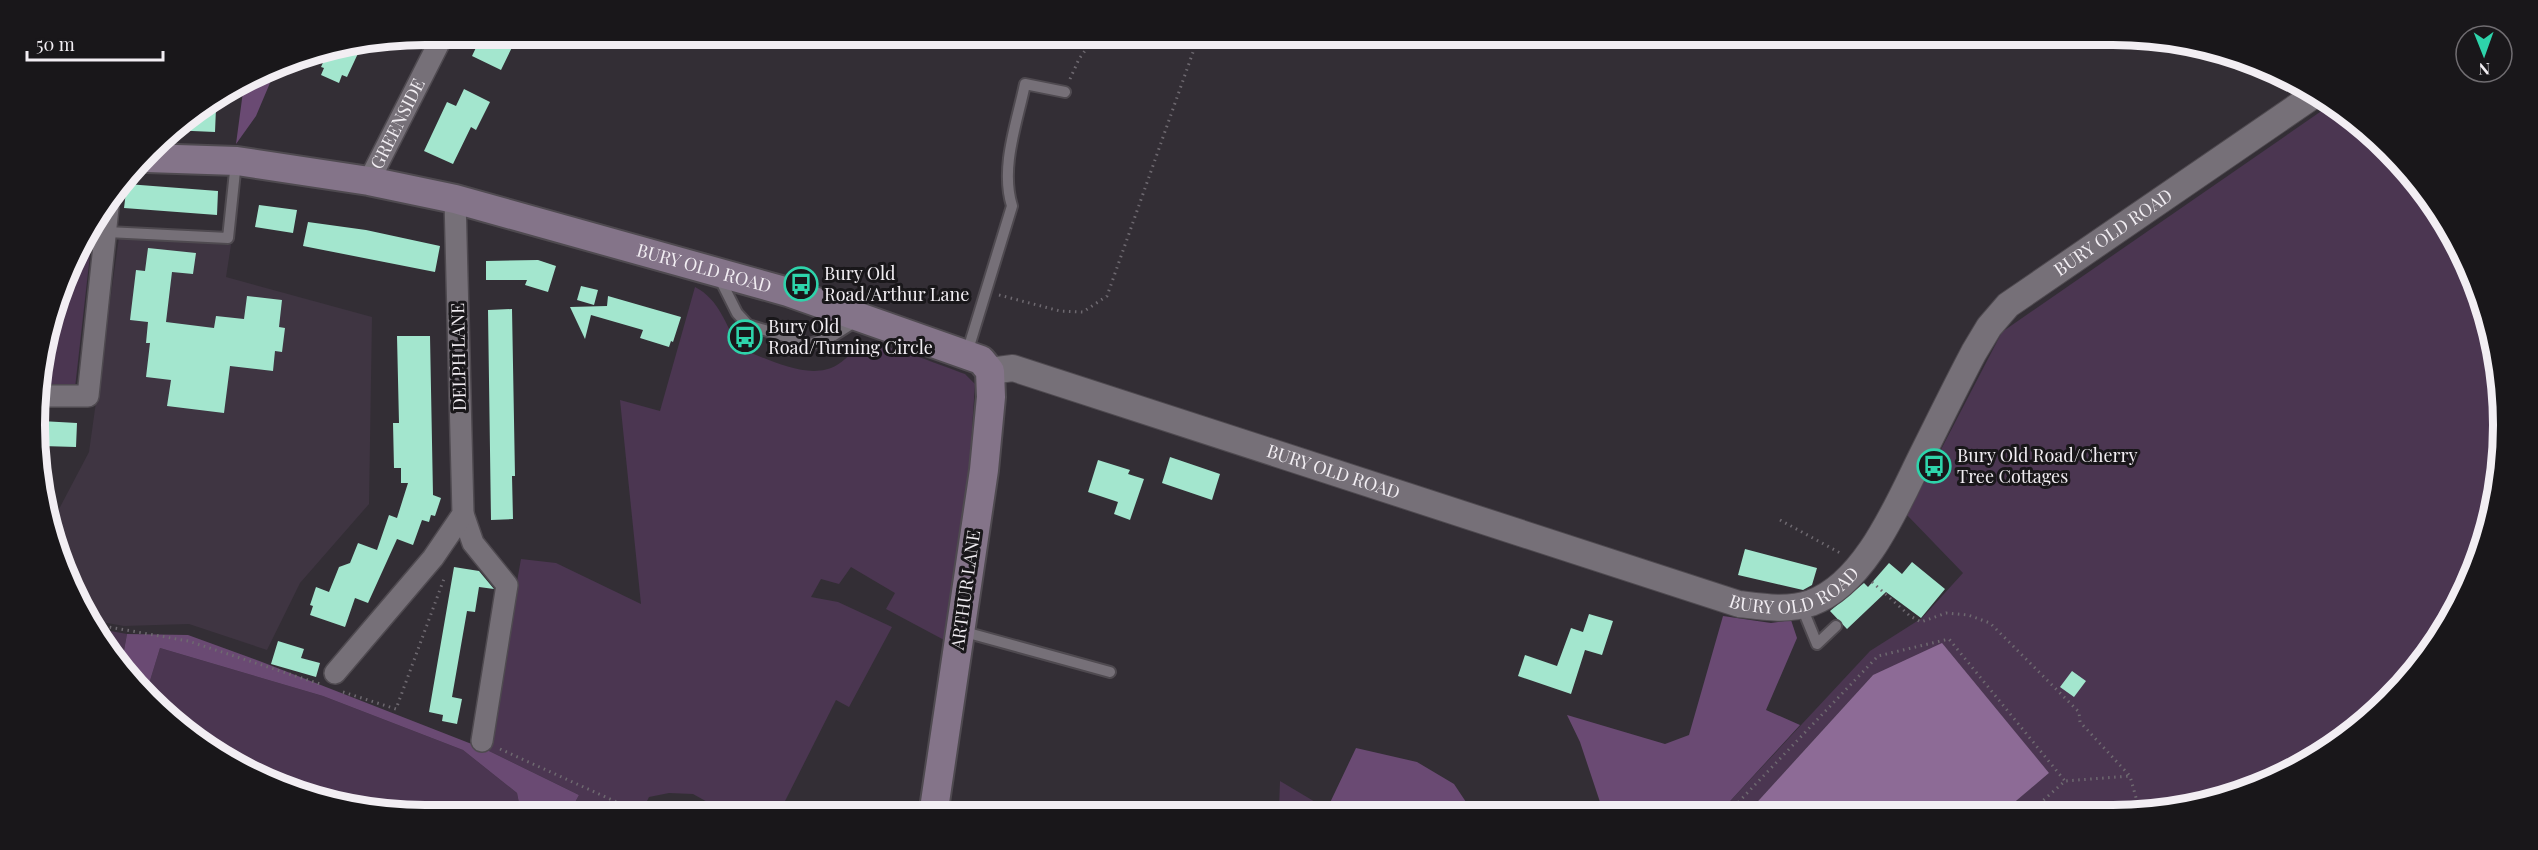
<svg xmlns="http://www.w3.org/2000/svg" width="2538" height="850" viewBox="0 0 2538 850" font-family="'Playfair Display',serif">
	<rect width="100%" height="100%" fill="#332e35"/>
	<path fill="#3f3542" d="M119 237 231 245 226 277 372 317 369 504 300 583 267 650 189 624 124 626 90 620 48 526 50 509 58 511 89 452Z"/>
	<path fill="#4b3651" d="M2333 103 2389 149 2438 208 2474 276 2496 349 2503 425 2496 502 2451 620 2389 701 2286 775 2164 812H2003L2049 773 1873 675 1749 811H1721L1870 651 1922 618 1963 573 1907 515 2002 332Z
		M93 228 75 388H39L38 374 75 252Z
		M695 287C720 300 725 324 739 348 766 358 809 382 837 365 850 357 855 346 872 344 885 343 948 368 965 374L975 384 970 459 946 641 886 609 895 593 851 567 839 584 821 579 811 597 838 602 892 627 849 707 836 700 781 809H720L693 794 669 793 649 797 643 809 572 808 579 795 487 750 521 559 556 563 641 604 620 400 660 411Z
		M94 628 127 634 121 667 101 642Z
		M160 648 323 696 463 750 517 793 520 808H348L208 750 145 697Z
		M1280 781 1327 809 1279 810Z"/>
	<path fill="#6a4a73" d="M278 64 256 116 236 144 244 84Z
		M1723 616 1771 623 1791 620 1797 638 1766 710 1800 725 1721 811H1617L1601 805 1580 742 1567 715 1665 744 1689 735Z
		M127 634 188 635 262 662 487 750 579 795 572 808H520L517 793 463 750 323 696 160 648 145 697 121 667Z
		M1356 748 1417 762 1454 784 1472 811 1327 809Z"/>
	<path fill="#8d6b96" d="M1942 643 2049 773 2003 812 1749 811 1873 675Z"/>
	<path fill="#a3e6ce" d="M482 35H518L501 70 472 56Z
		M361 47 347 77 342 75 339 83 321 75 324 68 321 67 327 54Z
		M464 89 490 102 476 130 471 127 453 164 424 151 447 102 456 106Z
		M206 108H216L215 132 170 130Z
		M127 184 218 191 217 215 124 208Z
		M259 205 297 210 293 233 255 227Z
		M308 222 366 230 440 246 435 272 303 246Z
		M148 248 196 253 193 274 172 272 166 322 214 328 216 316 244 319 247 296 282 300 279 327 285 328 282 352 275 351 273 371 230 366 224 413 167 406 171 380 146 377 150 343H146L148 322 130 320 136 270 145 271Z
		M538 260 556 266 548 292 525 285 527 280H486V261Z
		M581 286 598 290 594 305 577 300Z
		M608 296 681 317 673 342 671 341 669 347 640 338 643 330 591 315 585 339 570 307 607 306Z
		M512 309 515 476H512L513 519 491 520 488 310Z
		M397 336H430L433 495 441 498 435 516 431 515 429 522 422 520 413 545 397 539 368 603 355 598 345 627 310 615 313 606 310 605 316 587 329 592 339 567 350 563 358 543 377 550 389 515 397 518 408 483H401V468H394L393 423H399Z
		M41 421 77 423 76 447 42 446Z
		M1170 457 1220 474 1212 500 1162 483Z
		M1098 460 1130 470 1128 474 1144 479 1130 520 1114 514 1118 502 1088 492Z
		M1745 549 1817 568 1812 585 1803 590 1738 575Z
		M1912 562 1945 589 1921 618 1886 592 1847 629 1830 611 1864 583 1868 587 1889 563 1902 574Z
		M454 567 479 571 494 589 479 587 475 612 467 611 452 697 462 699 457 724 442 721 443 715 429 712Z
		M1589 614 1613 621 1602 655 1585 650 1571 694 1518 676 1525 655 1557 666 1571 628 1583 632Z
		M278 641 304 649 301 658 320 663 316 677 271 664Z
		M2072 671 2086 681 2074 697 2060 687Z"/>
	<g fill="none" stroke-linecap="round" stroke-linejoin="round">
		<g stroke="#4f4a50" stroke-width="14">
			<path id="service" d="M107 232 228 238 236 162
				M720 279 737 313 748 325 810 344 831 337 856 321
				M967 353 1012 206C1000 167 1017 123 1025 84L1065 92
				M1801 605 1817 644 1836 626
				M961 631 1110 672"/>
		</g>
		<g stroke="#4f4a50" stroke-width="24">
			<g id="minor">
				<path id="s1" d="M369 181 443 35"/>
				<path d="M39 396H88L108 208"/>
				<path d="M463 514 473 543 507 585 482 741"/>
				<path d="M335 673 433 558 463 514 455 199"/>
			</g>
		</g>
		<g stroke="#4f4a50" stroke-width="28">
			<g id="tertiary">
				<path id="s2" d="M990 371 1013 368 1739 604C1763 607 1787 611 1811 603 1866 583 1898 503 1922 455 1939 421 1956 386 1974 352L1989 327 2008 305 2317 93"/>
			</g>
		</g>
		<g stroke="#4f4a50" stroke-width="32">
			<g id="secondary">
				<path id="s3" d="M147 158 237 161 369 181 455 199 788 292 981 360 990 371 991 397 984 470 934 809"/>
			</g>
		</g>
		<path stroke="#6e6970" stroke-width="3" stroke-dasharray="1.5 4.5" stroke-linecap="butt" d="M1070 79 1079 59 1095 37
			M999 295 1060 311 1083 312 1107 296 1198 38
			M1780 520 1842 554
			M1872 582 1910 616 1921 622 1946 613 1968 615 1990 623 2079 712 2080 722 2130 776 2140 812
			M92 624 188 641 320 684
			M343 692 396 709 445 576
			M500 749 632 809
			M1730 811 1878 656 1949 639 2065 781
			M2030 812 2065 781 2130 776"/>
		<use href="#service" stroke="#767078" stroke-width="10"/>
		<use href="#minor" stroke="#767078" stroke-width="21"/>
		<use href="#tertiary" stroke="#767078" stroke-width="26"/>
		<use href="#secondary" stroke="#847489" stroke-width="28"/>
	</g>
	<defs>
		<g id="bus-ring" transform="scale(1.725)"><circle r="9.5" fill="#19171a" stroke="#2ed4ab" stroke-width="1.5"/><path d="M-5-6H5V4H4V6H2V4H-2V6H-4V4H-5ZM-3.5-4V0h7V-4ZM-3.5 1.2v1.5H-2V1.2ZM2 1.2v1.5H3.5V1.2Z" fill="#2ed4ab"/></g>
	</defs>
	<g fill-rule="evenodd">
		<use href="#bus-ring" x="801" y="284"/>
		<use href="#bus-ring" x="745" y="337"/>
		<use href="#bus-ring" x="1934" y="466"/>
	</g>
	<g text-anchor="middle" stroke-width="6" stroke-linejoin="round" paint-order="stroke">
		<g font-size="18" fill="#f2eef3" stroke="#19171a">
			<text dy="6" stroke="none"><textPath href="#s1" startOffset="64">GREENSIDE</textPath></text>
			<text dy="6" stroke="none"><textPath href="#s2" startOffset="1350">BURY OLD ROAD</textPath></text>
			<text dy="6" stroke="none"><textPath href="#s3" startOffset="570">BURY OLD ROAD</textPath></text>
			<text transform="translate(459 357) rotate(-91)" y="6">DELPH LANE</text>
			<text dy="6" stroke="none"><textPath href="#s2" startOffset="360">BURY OLD ROAD</textPath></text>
			<text dy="6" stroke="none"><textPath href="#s2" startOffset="846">BURY OLD ROAD</textPath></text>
			<text transform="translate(966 590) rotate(-82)" y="6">ARTHUR LANE</text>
		</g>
		<g font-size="18" fill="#f2eef3" stroke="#19171a" text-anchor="start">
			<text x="824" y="280">Bury Old<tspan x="824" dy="21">Road/Arthur Lane</tspan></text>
			<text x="768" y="333">Bury Old<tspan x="768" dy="21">Road/Turning Circle</tspan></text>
			<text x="1957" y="462">Bury Old Road/Cherry<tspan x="1957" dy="21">Tree Cottages</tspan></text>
		</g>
	</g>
	<path d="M0 0H2538V850H0ZM425 45H2113A380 380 0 0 1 2493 425V425A380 380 0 0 1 2113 805H425A380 380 0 0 1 45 425V425A380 380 0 0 1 425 45Z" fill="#19171a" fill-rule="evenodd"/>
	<path fill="none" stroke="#f2eef3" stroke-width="8" d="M425 45H2113A380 380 0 0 1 2493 425V425A380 380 0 0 1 2113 805H425A380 380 0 0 1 45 425V425A380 380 0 0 1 425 45Z"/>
	<g transform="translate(2484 54) rotate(179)"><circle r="28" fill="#19171a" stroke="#706d71" stroke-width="1.5"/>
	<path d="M0-4.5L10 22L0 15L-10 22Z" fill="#2ed4ab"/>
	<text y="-9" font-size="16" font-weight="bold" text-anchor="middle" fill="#f2eef3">N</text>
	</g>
	<path d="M27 51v9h136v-9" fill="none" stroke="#f2eef3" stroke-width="3"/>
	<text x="36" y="51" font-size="18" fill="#f2eef3" stroke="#19171a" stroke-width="4.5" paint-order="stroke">50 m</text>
</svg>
